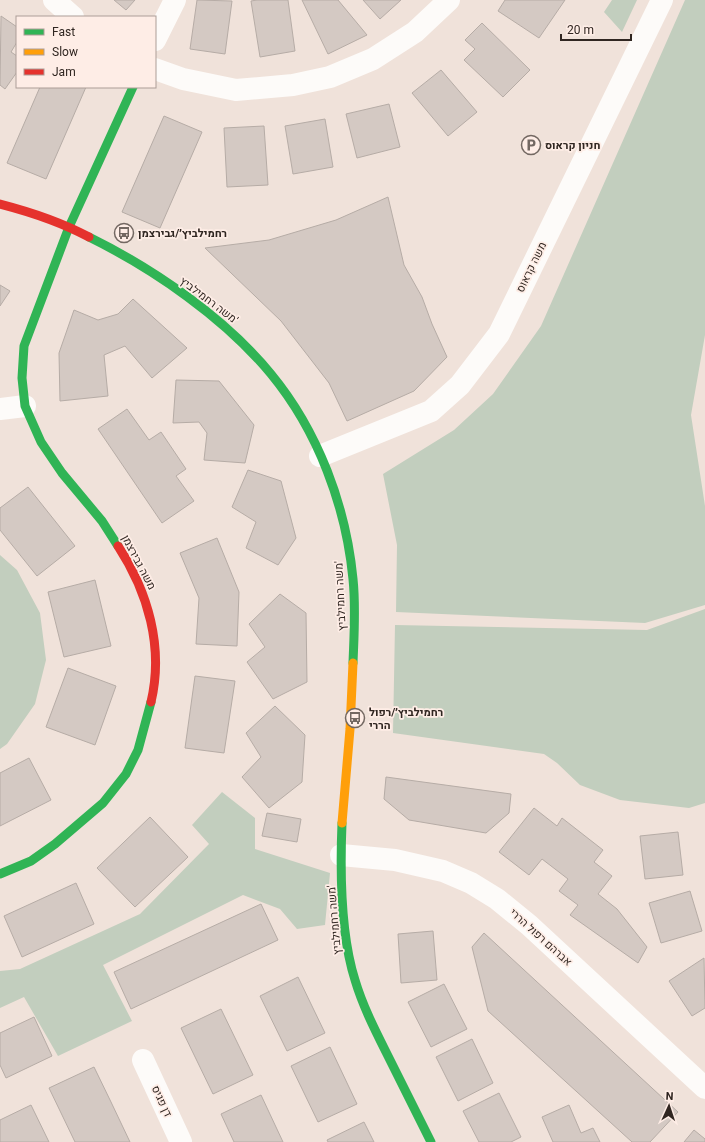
<svg xmlns="http://www.w3.org/2000/svg" width="705" height="1142" viewBox="0 0 705 1142" font-family="Roboto,Heebo,sans-serif">
	<rect width="100%" height="100%" fill="#f0e2da"/>
	<path fill="#c2cebe" d="M612 0H637L622 32 604 12Z
		M685 0H705V335L691 415 705 506V605L645 623 396 612 397 545 383 474 454 430 493 394 541 326Z
		M0 555 17 570 40 613 46 660 35 704 7 744 0 749Z
		M705 609V803L689 808 620 800 580 785 557 763 544 754 393 733 395 625 647 630Z
		M222 792 255 818V849L330 873 325 925 297 929 280 909 243 895 103 965 132 1021 58 1056 24 997 0 1008V971L20 969 140 914 209 844 192 825Z"/>
	<path fill="#d4c9c3" stroke="#b6aca6" d="M114 0H135L126 10Z
		M197 0 232 1 225 54 190 49Z
		M257 0H288L295 51 260 57 251 1Z
		M302 0H338L367 35 328 54Z
		M363 0H401L380 19Z
		M505 0H565L539 38 498 11Z
		M1 16 17 27V42L11 52 17 56V72L5 89 0 85Z
		M482 23 530 70 503 97 464 60 475 49 465 40Z
		M441 70 477 112 448 136 412 93Z
		M40 87H86L46 179 7 163Z
		M389 104 400 147 357 158 346 114Z
		M164 116 202 132 160 228 122 212Z
		M325 119 333 167 293 174 285 126Z
		M264 126 268 185 227 187 224 128Z
		M388 197 404 265 422 297 432 324 447 357 414 391 347 421 329 383 281 321 205 248 269 240 336 220Z
		M0 285 10 291 0 306Z
		M133 299 187 348 152 378 125 346 104 355 108 396 60 401 59 353 74 310 98 320 118 314Z
		M176 380 219 381 254 425 245 463 204 460 207 433 199 422 173 423Z
		M127 409 149 440 161 432 186 469 176 476 194 501 162 523 98 429Z
		M248 470 281 481 296 538 278 565 246 548 256 522 232 507Z
		M28 487 75 546 37 576 0 530V508Z
		M217 538 239 592 237 646 196 644 199 598 180 553Z
		M95 580 111 646 64 657 48 592Z
		M280 594 306 613 307 682 273 699 247 662 265 647 249 624Z
		M68 668 116 686 95 745 46 727Z
		M195 676 235 681 224 753 185 748Z
		M275 706 305 735 302 782 269 808 242 777 261 757 246 733Z
		M29 758 51 800 0 826V773Z
		M386 777 511 794 509 813 486 833 409 820 384 799Z
		M534 808 557 826 562 818 603 850 594 862 612 876 598 894 617 909 647 947 638 963 570 915 578 905 559 891 568 879 542 859 529 875 499 852Z
		M267 813 301 819 297 842 262 836Z
		M150 817 188 857 135 907 97 868Z
		M678 832 683 875 645 879 640 836Z
		M76 883 94 924 22 957 4 916Z
		M690 891 702 931 661 943 649 903Z
		M261 904 278 940 131 1009 114 972Z
		M433 931 437 980 401 983 398 934Z
		M484 933 678 1112 650 1142H632L488 1011 472 947Z
		M704 958 705 1008 692 1016 669 981Z
		M298 977 325 1033 287 1051 260 996Z
		M444 984 467 1029 431 1047 408 1002Z
		M221 1009 253 1075 213 1094 181 1028Z
		M34 1017 52 1056 6 1078 0 1065V1033Z
		M472 1039 493 1083 458 1101 436 1057Z
		M330 1047 357 1104 318 1122 291 1066Z
		M94 1067 111 1102 130 1142H75L49 1088Z
		M499 1093 521 1137 511 1142H479L463 1111Z
		M261 1095 283 1142H234L221 1114Z
		M31 1105 49 1142H0V1120Z
		M569 1105 581 1133 593 1128 600 1142H553L542 1117Z
		M364 1122 374 1142H328L327 1140Z
		M694 1130 705 1139V1142H684Z"/>
	<g fill="none" stroke-linecap="round" stroke-linejoin="round">
		<path stroke="#fdfbf9" stroke-width="22" d="M54 0 73 17
			M155 40 175 0
			M155 69 183 79 236 90 293 85 330 77 373 59 415 32 449 0
			M0 409 25 406
			M320 456 431 411 460 385 499 334 662 0
			M341 855 395 860 443 871 471 883 497 899 529 925 705 1088
			M143 1060 181 1142"/>
		<path stroke="#30b455" stroke-width="9" d="M89 237C154 269 225 318 271 374 318 431 346 506 353 579 356 607 354 635 353 663
			M118 546 102 521 62 473 41 442 25 406 22 378 24 346 69 227 133 87
			M342 823C340 872 340 933 355 980 363 1007 376 1032 389 1058 403 1086 417 1114 431 1142
			M0 874 31 861 55 844 103 803 126 774 138 750 151 702"/>
		<path stroke="#ff9f0a" stroke-width="9" d="M342 823 350 729 353 663"/>
		<path stroke="#e5322d" stroke-width="9" d="M0 204C31 212 61 222 89 237
			M118 546C148 592 164 647 151 702"/>
	</g>
	<defs>
		<g id="parking-ring" transform="scale(1)"><circle r="9.5" fill="#feede6" stroke="#736862" stroke-width="1.5"/><path d="M-3.5-5.5H1a3.5 3.5 0 0 1 0 7H-1V5.5H-3.5ZM-1-3.4V-.6H.8a1.4 1.4 0 0 0 0-2.8Z" fill="#736862"/></g>
		<g id="bus-ring" transform="scale(1)"><circle r="9.5" fill="#feede6" stroke="#736862" stroke-width="1.5"/><path d="M-5-6H5V4H4V6H2V4H-2V6H-4V4H-5ZM-3.5-4V0h7V-4ZM-3.5 1.2v1.5H-2V1.2ZM2 1.2v1.5H3.5V1.2Z" fill="#736862"/></g>
	</defs>
	<g fill-rule="evenodd">
		<use href="#parking-ring" x="531" y="145"/>
		<use href="#bus-ring" x="124" y="233"/>
		<use href="#bus-ring" x="355" y="718"/>
	</g>
	<g text-anchor="middle" stroke-width="3.5" stroke-linejoin="round" paint-order="stroke">
		<g font-size="11" font-weight="bold" fill="#302621" stroke="#feede6" text-anchor="start">
			<text x="545" y="149">חניון קראוס</text>
			<text x="138" y="237">רחמילביץ׳/גבירצמן</text>
			<text x="369" y="716">רחמילביץ׳/רפול<tspan x="369" dy="13">הררי</tspan></text>
		</g>
		<g font-size="11" fill="#302621" stroke="#feede6">
			<text transform="translate(531 267) rotate(-64)" y="4">משה קראוס</text>
			<text transform="translate(209 300) rotate(37)" y="4">משה רחמילביץ'</text>
			<text transform="translate(139 562) rotate(62)" y="4">משה גבירצמן</text>
			<text transform="translate(340 596) rotate(-93)" y="4">משה רחמילביץ'</text>
			<text transform="translate(334 920) rotate(-95)" y="4">משה רחמילביץ'</text>
			<text transform="translate(541 937) rotate(42)" y="4">אברהם רפול הררי</text>
			<text transform="translate(162 1101) rotate(65)" y="4">דן פגיס</text>
		</g>
	</g>
	<rect x="16" y="16" width="140" height="72" fill="#feede6" stroke="#ac9d97"/>
	<rect x="24" y="29" width="20" height="6" fill="#30b455" stroke="#ac9d97"/>
	<text x="52" y="36" font-size="12" fill="#302621">Fast</text>
	<rect x="24" y="49" width="20" height="6" fill="#ff9f0a" stroke="#ac9d97"/>
	<text x="52" y="56" font-size="12" fill="#302621">Slow</text>
	<rect x="24" y="69" width="20" height="6" fill="#e5322d" stroke="#ac9d97"/>
	<text x="52" y="76" font-size="12" fill="#302621">Jam</text>
	<g transform="translate(669 1106) rotate(3)" stroke="#feede6" stroke-width="3" paint-order="stroke">
	<path d="M0-3L7 15L0 10L-7 15Z" fill="#302621"/>
	<text y="-6" font-size="11" font-weight="bold" text-anchor="middle" fill="#302621">N</text>
	</g>
	<path d="M561 34v6h70v-6" fill="none" stroke="#302621" stroke-width="2"/>
	<text x="567" y="34" font-size="12" fill="#302621" stroke="#feede6" stroke-width="3" paint-order="stroke">20 m</text>
</svg>
